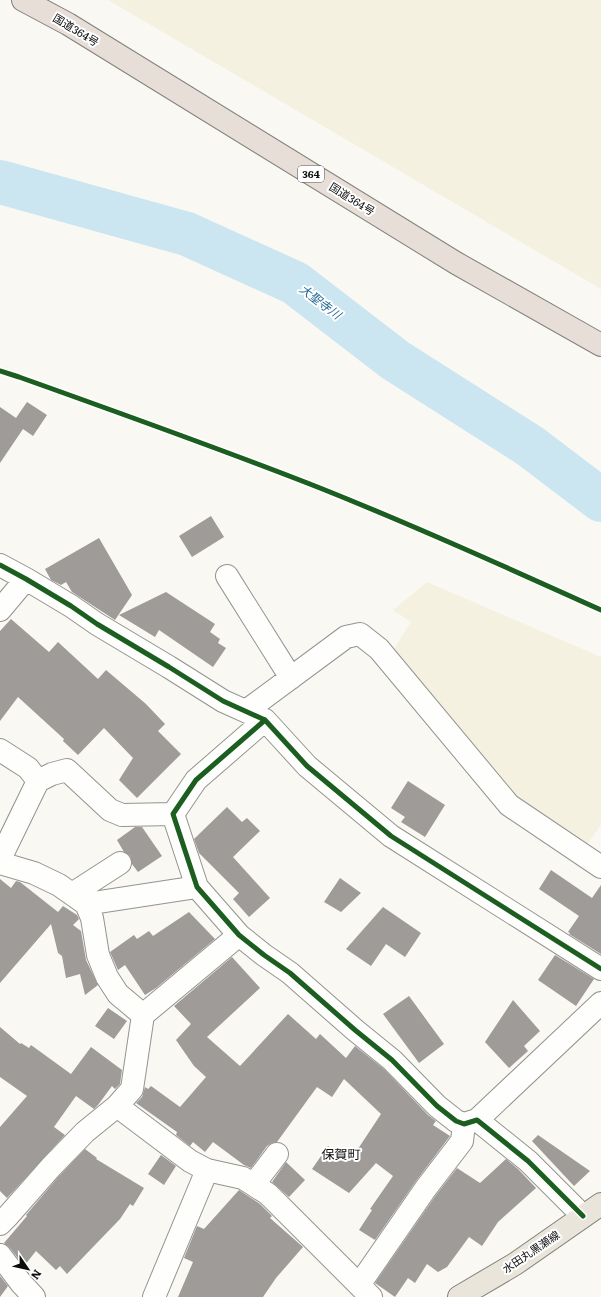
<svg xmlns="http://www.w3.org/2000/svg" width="601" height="1297" viewBox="0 0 601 1297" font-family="Literata,'Noto Sans JP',serif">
	<rect width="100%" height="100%" fill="#faf8f2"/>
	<path fill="#f5f1e0" d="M108 0H601V289Z
		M427 582 601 657V825L586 846 512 797 391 653 411 622 393 610Z"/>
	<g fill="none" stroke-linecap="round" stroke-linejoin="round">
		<path stroke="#cce6f1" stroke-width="44" d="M0 182 187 234 295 283 395 360 530 446 601 500"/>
	</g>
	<path fill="#9e9b98" d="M27 402 47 415 33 436 23 429 0 463V407L16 418Z
		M211 516 224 537 192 557 179 536Z
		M99 538 132 595 115 620 72 592 66 582 61 585 51 580 45 569Z
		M166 592 215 624 210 632 220 639 218 643 226 648 213 667 159 630 155 637 119 615Z
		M11 619 49 652 58 642 98 679 106 670 146 704 165 724 158 731 181 754 137 798 119 780 133 758 104 728 78 755 63 741 64 739 18 697 0 721V631Z
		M408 781 445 805 425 837 401 822 405 817 391 808Z
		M227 807 242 822 247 818 260 831 233 857 270 898 249 917 233 899 239 893 199 853 194 839Z
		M135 827H142L162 856 138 872 132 864 130 856 124 852 117 840Z
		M551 870 592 898 601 885V954L569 934 570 933 568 932 579 916 539 889Z
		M340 878 361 893 341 912 324 902Z
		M0 879 11 888 16 881 20 882 58 912 63 906 77 915 79 919 73 925 81 931 86 960 98 985 85 995 80 974 66 978 62 956 58 953 51 924 0 983Z
		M383 907 421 933 405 957 386 944 371 966 346 949Z
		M189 912 215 939 156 988 145 995 125 965 118 970 110 952 134 935 137 939 149 931 153 936Z
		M555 955 594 979 576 1006 538 980Z
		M232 957 260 988 207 1037 240 1066 288 1014 316 1039 320 1034 346 1058 355 1046 384 1069 428 1115 436 1121 433 1125 450 1136 416 1181 375 1240 359 1230 372 1210 370 1209 393 1176 376 1163 349 1193 312 1169 328 1146 350 1161 381 1114 344 1079 332 1097 317 1087 277 1142 272 1143 267 1146 251 1168 244 1165 213 1142 205 1152 193 1142 190 1146 176 1135 177 1132 136 1103 142 1097 145 1087 148 1089 151 1086 180 1107 206 1077 194 1066 176 1040 191 1024 174 1006Z
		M409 996 444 1044 419 1063 383 1014Z
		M513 1000 540 1031 524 1046 528 1051 509 1068 485 1042Z
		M108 1008 127 1021 114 1039 95 1026Z
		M0 1027 20 1044 21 1043 29 1048 31 1045 71 1074 91 1047 122 1070 120 1084 115 1089 112 1086 98 1105 94 1109 76 1096 54 1127 65 1135 7 1198 0 1191V1127L27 1096 0 1077Z
		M538 1135 590 1171 574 1186 532 1141Z
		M85 1149 97 1158 96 1159 144 1188 133 1206 130 1204 120 1219 67 1274 60 1266 56 1270 36 1251 24 1266 10 1248 4 1243 27 1216 26 1215 60 1175Z
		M161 1155 176 1166 164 1185 148 1174Z
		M506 1159 518 1169 536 1188 498 1222 482 1246 469 1237 447 1267 438 1272 427 1264 415 1283 408 1278 395 1297 375 1283 436 1195 457 1168 480 1183Z
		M286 1162 305 1180 289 1197 272 1182Z
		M239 1190 260 1204 272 1216 270 1218 303 1247 276 1278 263 1297H178L193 1262 184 1258 197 1226 204 1229Z
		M0 1276 8 1286 0 1297Z"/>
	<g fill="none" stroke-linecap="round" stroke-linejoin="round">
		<g stroke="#949390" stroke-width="24">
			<path id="minor" d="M0 565 26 579 71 606 97 624 169 667 223 701 265 720 307 766 391 836 601 969
				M227 576 291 678
				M0 610 26 579
				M246 711 346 637 360 634 379 649 509 805 601 867
				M265 720 196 780 173 814 197 887 239 935 264 955 290 973 355 1030 392 1060 437 1106 456 1121 464 1124 477 1120 528 1161 583 1216
				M0 750 28 768 38 781
				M0 859 38 781 52 774 67 770 110 810 122 815 173 814
				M0 863 34 873 59 885 86 904 197 887
				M72 894 120 863
				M86 904 92 918 98 955 107 977 118 994 143 1015
				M117 1106 190 1161 207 1170 243 1178 268 1194 371 1297
				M477 1120 601 1003
				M254 1184 277 1154
				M0 1224 7 1217 51 1167 85 1132 117 1106 132 1089 143 1015 239 935
				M0 1255 21 1283 34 1297
				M359 1285 426 1188 462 1141 464 1124
				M154 1297 207 1170"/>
		</g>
		<g stroke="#81807d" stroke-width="24">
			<path id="major" d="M459 1297 515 1264 601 1204"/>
		</g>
		<g stroke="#81807d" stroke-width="24">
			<path id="highway" d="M23 0 68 24 456 263 601 345"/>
		</g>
		<use href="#minor" stroke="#fefefd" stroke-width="22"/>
		<use href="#major" stroke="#eae5da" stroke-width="22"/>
		<use href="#highway" stroke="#e7ded7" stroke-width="22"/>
		<g stroke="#fff" stroke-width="8">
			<path id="cycleway" d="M0 371 19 377C120 413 221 449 320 488 415 526 508 568 601 610
				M0 565 26 579 71 606 97 624 169 667 223 701 265 720 307 766 391 836 601 969
				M265 720 196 780 173 814 197 887 239 935 264 955 290 973 355 1030 392 1060 437 1106 456 1121 464 1124 477 1120 528 1161 583 1216"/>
		</g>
		<use href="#cycleway" stroke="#1b5e20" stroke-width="5"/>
	</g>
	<g text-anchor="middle" stroke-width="4" stroke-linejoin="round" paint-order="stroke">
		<rect fill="#fff" stroke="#565656" stroke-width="1" x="298" y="166" width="26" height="16" rx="3"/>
		<g font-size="10" font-weight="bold" fill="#0d0d0d">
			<text x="311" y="178">364</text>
		</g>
		<g font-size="11" fill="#0d0d0d" stroke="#fff">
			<text transform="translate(76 30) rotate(31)" y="4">国道364号</text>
			<text transform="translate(352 199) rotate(32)" y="4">国道364号</text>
			<text transform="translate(531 1252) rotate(-34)" y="4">水田丸黒瀬線</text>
		</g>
		<g font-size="12" font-style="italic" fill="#226a93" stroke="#fff">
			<text transform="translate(320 302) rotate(37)" y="4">大聖寺川</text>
		</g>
		<g font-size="13" fill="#0d0d0d" stroke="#fff">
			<text x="341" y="1159">保賀町</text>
		</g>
	</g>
	<g transform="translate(28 1269) rotate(124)" stroke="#ffffff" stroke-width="3" paint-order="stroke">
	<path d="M0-3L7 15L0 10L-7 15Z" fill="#0d0d0d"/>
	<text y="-6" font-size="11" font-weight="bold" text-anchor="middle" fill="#0d0d0d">N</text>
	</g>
</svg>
